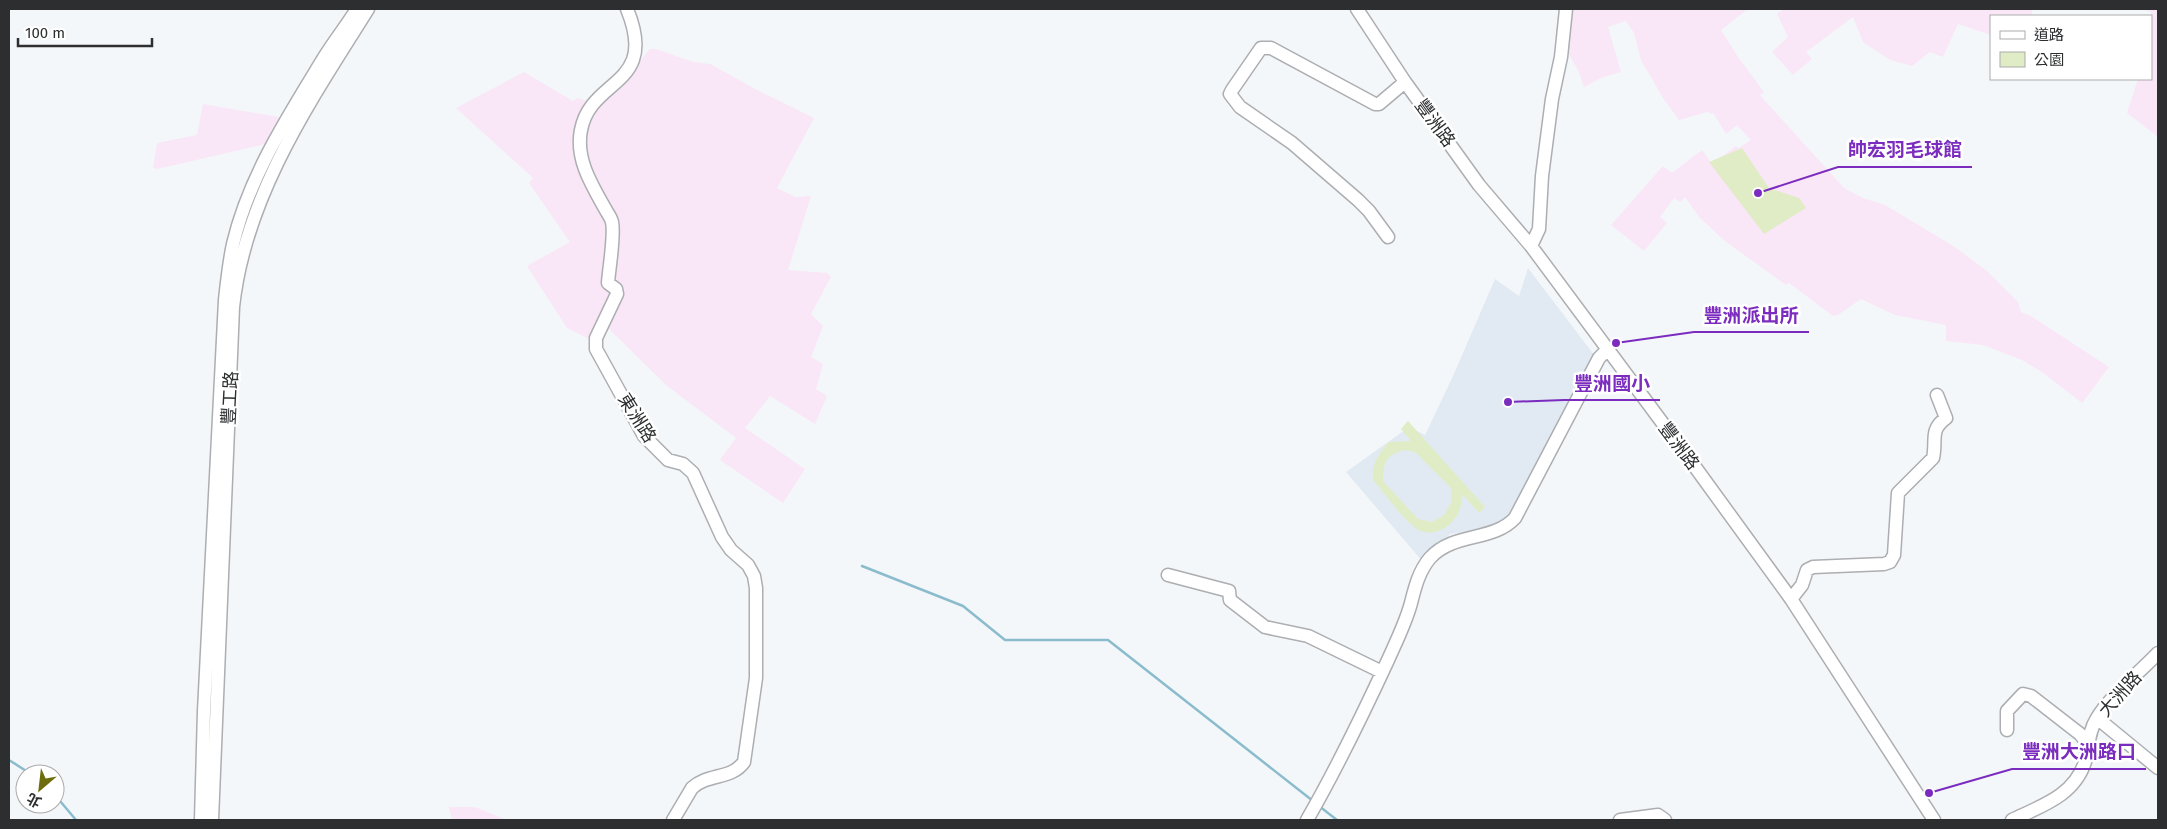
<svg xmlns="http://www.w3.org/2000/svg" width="2167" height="829" viewBox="0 0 2167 829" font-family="'Fira Sans','Noto Sans TC',sans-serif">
	<rect width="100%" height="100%" fill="#f4f7fa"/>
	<path fill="#f9e6f7" d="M1569 9H1748L1721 30 1738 57 1764 92 1760 95 1766 102 1844 188 1863 198 1885 205 1955 247 1987 271 2018 302 2021 312 2031 316 2109 367 2082 403 2042 372 2022 360 1983 345 1946 341V325L1895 315 1861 299 1838 315 1833 316 1789 283 1786 285 1725 241 1700 218 1685 197 1680 202 1674 198 1660 217 1667 223 1644 251 1611 225 1663 166 1672 173 1702 150 1712 164 1736 146 1739 148 1751 140 1737 125 1726 134 1714 114 1707 112 1679 120 1663 98 1641 60 1634 33 1626 21 1608 27 1621 72 1603 77 1584 87 1579 72 1567 51Z
		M1784 9 2009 10 2033 9 2031 16H1991V35L1958 24 1943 57 1930 52 1912 66 1890 60 1863 42 1853 17 1806 52 1812 59 1793 75 1772 52 1788 37 1777 14Z
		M2140 9H2158V137L2127 113 2138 79H2151V12Z
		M650 49H656L693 62 710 64 755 89 814 118 777 188 795 197 811 196 788 270 827 273 831 277 811 314 823 326 811 357 823 364 816 389 827 396 815 424 770 396 745 428 805 469 783 503 720 460 736 438 666 385 602 322 591 340 567 328 527 266 570 242 529 183 533 178 456 108 524 72 573 101 578 98 590 102 613 93Z
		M203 104 284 118 270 143 157 169 153 168 157 143 197 135Z
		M475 807 507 820H452L449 807Z"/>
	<path fill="#e1eaf2" d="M1528 268 1598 360 1501 528 1450 534 1423 562 1346 472 1409 427 1425 435 1453 376 1495 279 1519 296Z"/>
	<path fill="#e0ecc5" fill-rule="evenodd" d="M1742 148 1769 188 1799 198 1806 208 1764 234 1709 162Z
		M1408 421 1485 507 1479 513 1463 495C1461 501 1461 510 1458 514 1448 531 1427 540 1412 525 1397 512 1386 495 1373 480 1371 466 1379 452 1389 442L1411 441 1401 429ZM1404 450 1415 452 1451 488 1452 501 1444 515 1432 522 1418 519 1383 481C1383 463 1386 455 1404 450Z"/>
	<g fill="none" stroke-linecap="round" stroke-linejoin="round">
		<path stroke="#8bbccd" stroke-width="2.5" d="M862 566 963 606 1005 640H1108L1313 801
			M9 760 31 774
			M55 795 76 820
			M1319 806 1337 820"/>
		<g stroke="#acaeb1" stroke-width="15">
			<path id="minor" d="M627 9C659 87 591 77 581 130 575 160 593 187 607 212 609 215 611 218 612 222 615 235 609 268 608 283L616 289 617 294 596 338V349L644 436 668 460 683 464 693 473 722 537 731 550 748 565 754 576 756 588V678L744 762C731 780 708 773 692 788L673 820
				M1357 9 1405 82 1479 185 1531 246 1690 460 1791 599 1934 820
				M1388 237 1369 211 1358 200 1292 143 1240 107 1230 94 1232 90 1261 48H1271L1375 104H1379L1405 82
				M1531 246 1539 229 1542 176 1552 99 1561 57 1566 9
				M1168 575 1229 591 1230 600 1265 627 1308 636 1382 672
				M1791 599 1802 585 1807 570 1813 567 1884 564 1890 562 1894 555 1898 493 1933 458C1937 441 1929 430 1946 418L1937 395
				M2097 718 2158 768
				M2007 730V711L2023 694 2031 696 2080 734 2087 743
				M201 820 204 711 225 300C227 281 229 263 233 244 249 176 289 115 325 56 335 40 347 25 357 9
				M212 820 233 307C245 196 310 101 368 9
				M1307 820C1337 768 1363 714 1388 660 1396 642 1406 622 1411 603 1415 587 1419 571 1430 558 1453 532 1493 542 1515 518L1599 358 1607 350
				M1620 820 1658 815 1665 820
				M2012 820C2041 806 2074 796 2085 762 2089 747 2088 732 2097 718 2110 696 2140 672 2158 653"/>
		</g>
		<use href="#minor" stroke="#fff" stroke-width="12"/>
	</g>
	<g text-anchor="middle" stroke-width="5" stroke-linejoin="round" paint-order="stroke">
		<g font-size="18" fill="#2d2e2f" stroke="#fff">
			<text transform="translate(1435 123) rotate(54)" y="6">豐洲路</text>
			<text transform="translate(230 398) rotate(-87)" y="6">豐工路</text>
			<text transform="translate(637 418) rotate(58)" y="6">東洲路</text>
			<text transform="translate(1679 446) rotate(53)" y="6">豐洲路</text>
			<text transform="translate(2120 694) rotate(-48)" y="6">大洲路</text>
		</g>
	</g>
	<path fill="none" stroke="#7b2cbf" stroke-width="2" d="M1758 193L1838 167H1972M1616 343L1694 332H1809M1508 402L1564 400H1660M1929 793L2012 769H2146"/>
	<g fill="#7b2cbf" stroke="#fff" stroke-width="2">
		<circle cx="1758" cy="193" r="5"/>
		<circle cx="1616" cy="343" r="5"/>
		<circle cx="1508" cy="402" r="5"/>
		<circle cx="1929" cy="793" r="5"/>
	</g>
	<g font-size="19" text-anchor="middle" font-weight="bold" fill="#7b2cbf" stroke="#fff" stroke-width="5" stroke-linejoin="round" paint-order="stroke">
		<text x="1905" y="156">帥宏羽毛球館</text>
		<text x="1751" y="322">豐洲派出所</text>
		<text x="1612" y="390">豐洲國小</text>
		<text x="2079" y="758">豐洲大洲路口</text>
	</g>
	<rect width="2167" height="829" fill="none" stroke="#2d2e2f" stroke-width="20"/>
	<rect x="1990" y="15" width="162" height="65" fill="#ffffff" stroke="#ababac"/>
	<rect x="2000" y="31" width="25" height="8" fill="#ffffff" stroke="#ababac"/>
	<text x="2034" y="40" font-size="15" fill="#2d2e2f">道路</text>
	<rect x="2000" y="52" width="25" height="15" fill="#e0ecc5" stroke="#ababac"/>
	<text x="2034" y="65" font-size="15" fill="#2d2e2f">公園</text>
	<g transform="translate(40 789) rotate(208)"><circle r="24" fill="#ffffff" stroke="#ababac"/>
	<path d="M0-4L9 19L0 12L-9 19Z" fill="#6d6d0d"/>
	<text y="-8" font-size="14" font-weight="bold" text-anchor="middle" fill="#2d2e2f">北</text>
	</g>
	<path d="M18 38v8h134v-8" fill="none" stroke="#2d2e2f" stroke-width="2.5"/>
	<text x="25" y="38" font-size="15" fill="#2d2e2f" stroke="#ffffff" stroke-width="4" paint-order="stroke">100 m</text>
</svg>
